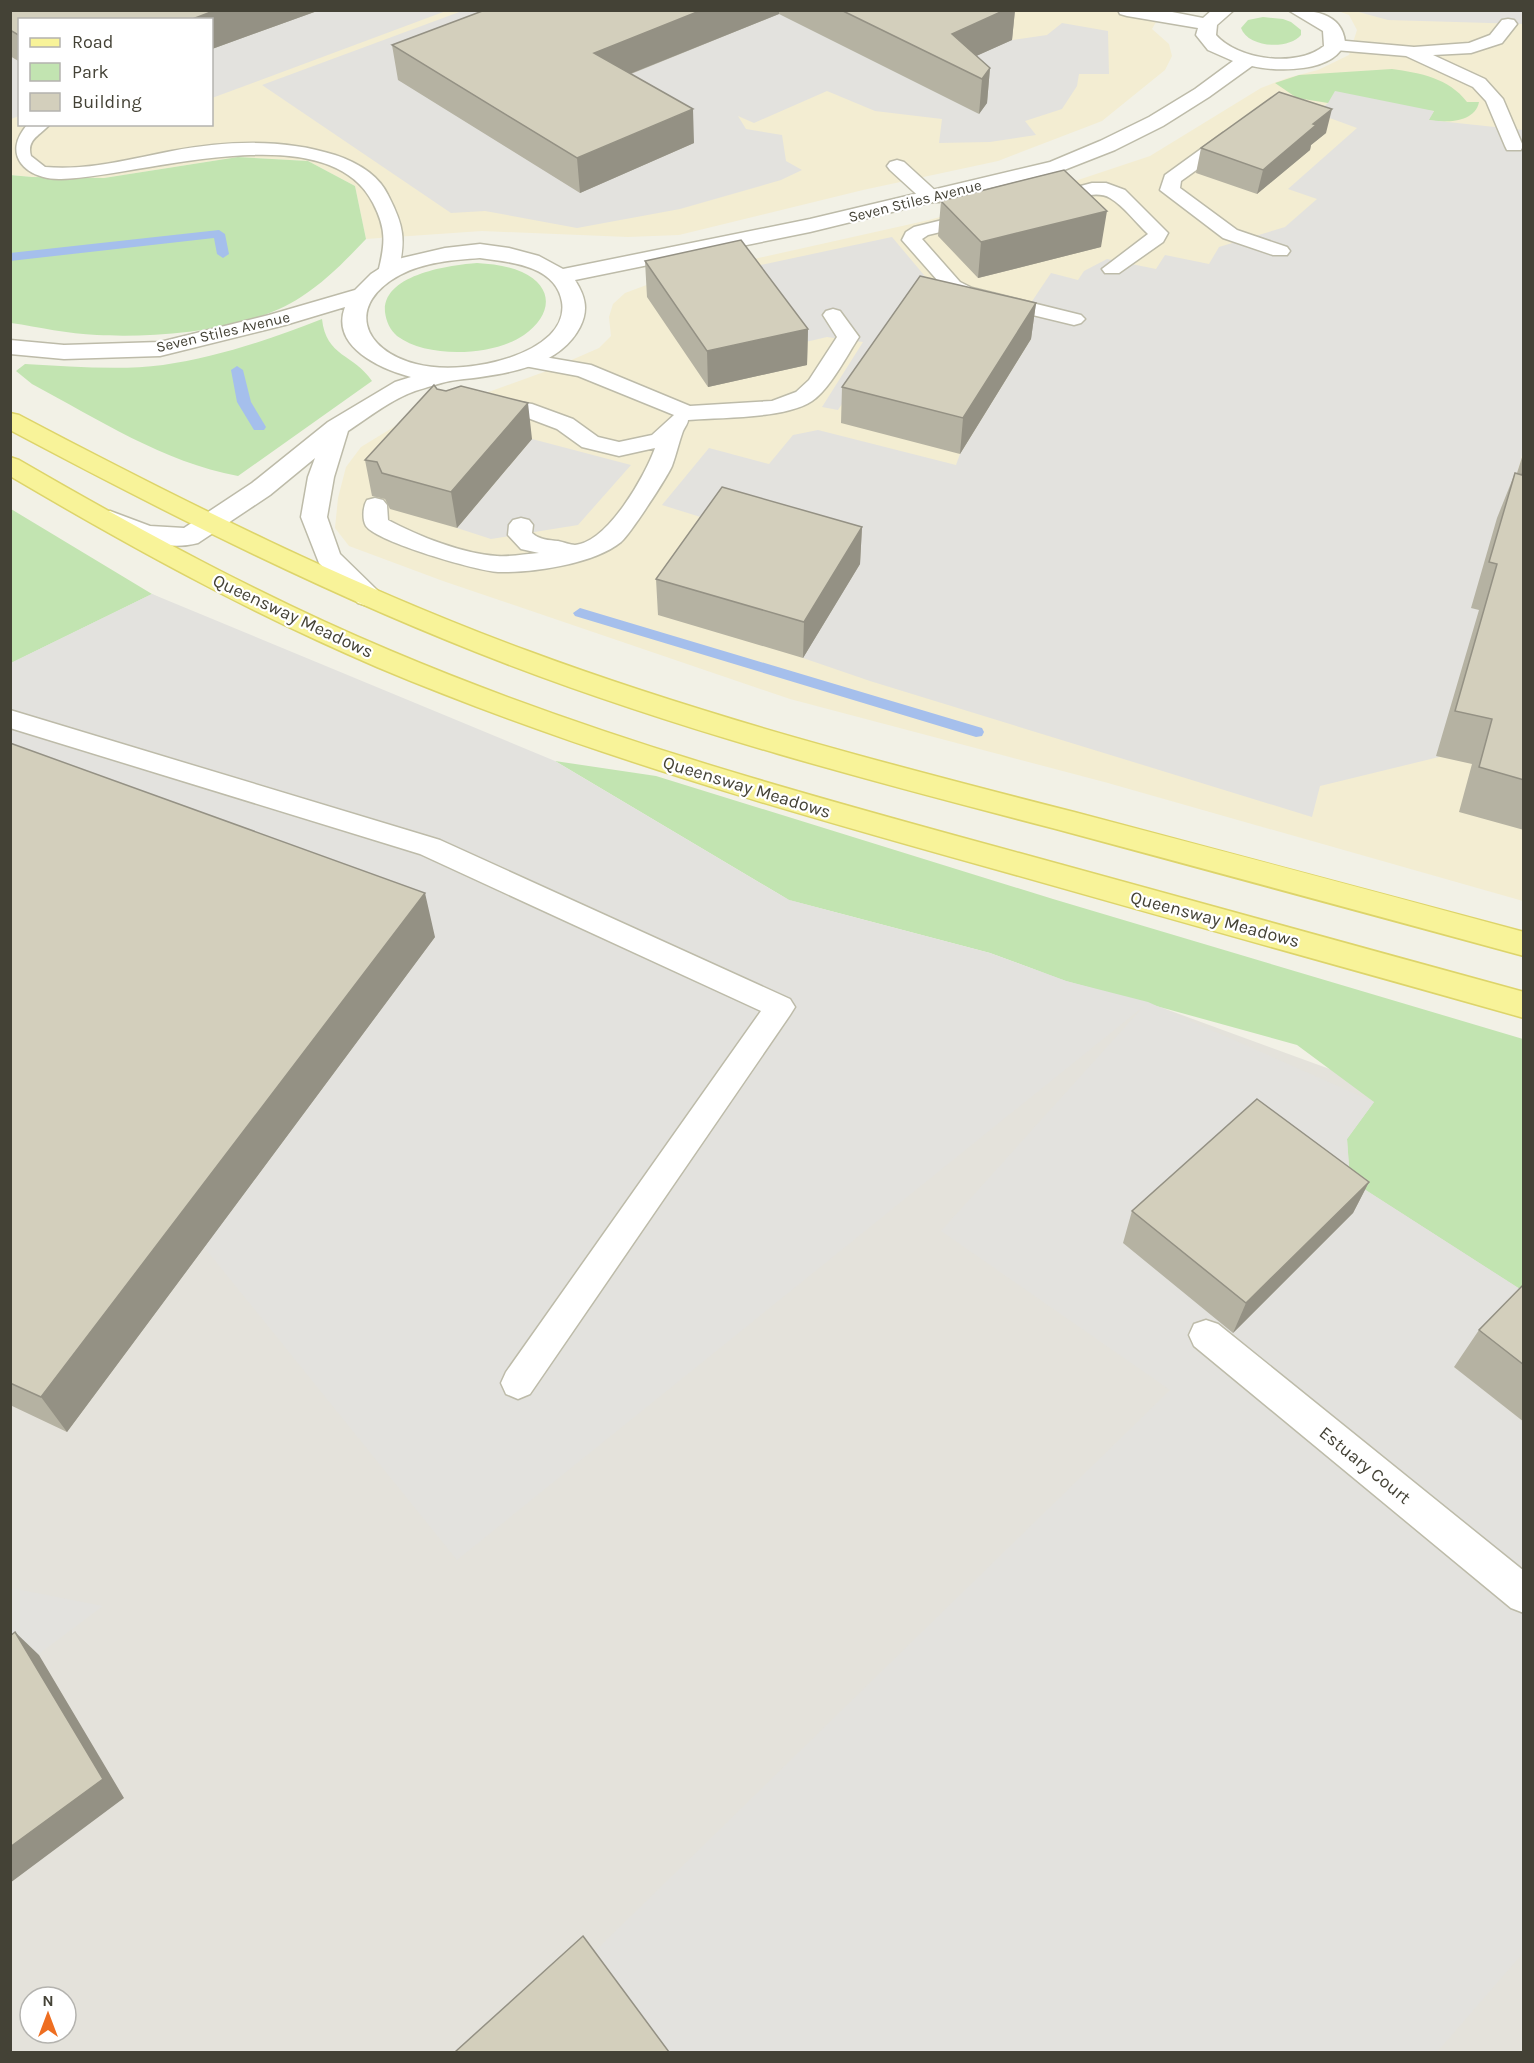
<svg xmlns="http://www.w3.org/2000/svg" width="1534" height="2063" viewBox="0 0 1534 2063" font-family="Karla,sans-serif">
	<rect width="100%" height="100%" fill="#f2f1e6"/>
	<path fill="#f3edd2" fill-rule="evenodd" d="M1163 10 1152 29 1169 44 1172 56 1165 70 1102 121 998 161 863 190 679 235 628 237 482 231 366 239 355 186 308 161 238 157 104 178 32 177 11 175V11ZM20 20H212V124H20Z
		M1338 11H1523V901L1108 783 790 699 443 581 349 546 335 528 338 498 346 467 361 447 397 425 544 372 599 348 611 336 609 317 613 304 625 293 660 280 929 220 1078 180 1150 156 1261 88 1287 78 1318 70 1349 55 1357 30 1349 15Z"/>
	<path fill="#e4e2db" fill-rule="evenodd" d="M152 594 790 900 1138 999 1401 1095 1523 1173V2052H11V663ZM30 1997H66V2033H30Z"/>
	<path fill="#c2e4b1" d="M1263 17 1283 19 1291 22 1301 30V35C1289 50 1248 48 1241 28L1248 20Z
		M1392 69C1420 73 1449 78 1467 102H1479C1475 123 1445 123 1428 120L1434 111 1328 103 1297 98 1275 83 1299 75Z
		M238 157 308 161 355 186 366 239C346 260 326 281 301 297 250 331 157 338 97 335 68 334 39 327 11 323L10 175 32 177 104 178Z
		M477 263C493 264 508 266 522 272 556 288 551 316 524 335 493 356 428 359 397 336 390 330 386 321 385 312 382 274 451 265 477 263Z
		M322 319C326 357 354 354 372 381L238 476C163 462 98 419 32 384L16 371 25 364C70 366 118 371 163 365 218 357 271 339 322 319Z
		M10 509H11L152 594 11 663Z
		M555 761 656 776 1053 899 1523 1039V1291L1350 1180 1347 1139 1374 1102 1297 1045 1066 981 990 953 789 900Z"/>
	<path fill="#e3e2de" d="M10 11H446L212 98V20H20L19 116 11 119Z
		M462 11H772L1012 40 1047 35 1062 23 1108 31 1109 74H1079L1077 86 1062 109 1025 121 1036 135 990 142 939 143 942 119 875 111 827 91 754 123 738 116 746 129 782 135 786 161 802 170 781 180 680 209 577 228 485 211 451 213 262 85Z
		M1355 11H1523V24L1388 20Z
		M1335 91 1434 111 1429 120 1523 130V452L1439 757 1320 786 1312 817 870 681 803 658 723 524 662 505 709 448 769 464 793 435 818 430 956 465 960 454 1031 339 1010 334 1051 273 1078 280 1084 271 1107 259 1156 269 1165 255 1209 264 1219 247 1285 227 1317 199 1288 189 1357 128 1316 113 1328 103Z
		M892 237 940 294 908 304 838 410 822 407 863 342 827 337 797 344 742 269Z
		M532 439 631 465 578 525 491 539 457 528Z
		M152 594 555 761 789 900 990 953 1066 981 1148 1002 1374 1102 1347 1139 1350 1180 1523 1291 1454 1367 1523 1422V1953L1437 2052H663L591 1955 1170 1390 941 1231 1144 1006 457 1560 204 1247 435 937 11 780V663Z
		M11 1588 103 1606 11 1675Z"/>
	<g fill="none" stroke-linecap="round" stroke-linejoin="round">
		<path fill="#a5bfec" fill-rule="evenodd" d="M219 230 225 234 229 254 223 258 217 254 214 238 10 261V253Z
			M237 366 243 370 251 402 266 427 264 430H254L237 402 231 370Z
			M580 608 982 728 984 732 982 736 976 737 575 616 573 613Z"/>
		<g stroke="#bdbba9" stroke-width="3">
			<path id="lane" d="M1508 19 1514 20 1517 24 1502 43 1471 53 1433 55 1485 79 1503 99 1523 146 1521 150H1507L1505 146 1486 101 1473 87 1406 56 1335 50 1329 49 1326 45 1329 41 1335 40 1414 47 1469 43 1490 35 1502 20Z
				M28 124H50C41 135 26 139 31 156L45 167C87 171 131 159 172 151 225 141 283 138 335 155 356 162 378 174 388 195 404 226 406 239 398 273L395 277H381L378 273C385 244 387 230 373 203 327 112 139 177 61 179 27 180 0 155 28 124Z
				M1230 131 1237 133 1239 137 1237 141 1181 181 1180 188 1237 230 1287 247 1290 251 1287 255H1273L1223 238 1160 190 1165 175 1223 133Z
				M897 160 904 162 939 194 942 198 939 202H925L890 170 887 166 890 162Z
				M1092 183H1106L1125 190 1168 233 1163 242 1119 273H1105L1102 269 1148 234C1136 223 1124 206 1110 198 1094 188 1063 203 1046 207L1039 205 1036 201 1039 197Z
				M979 211 986 213 989 217 986 221 928 235 922 239 960 282 972 288 1081 315 1085 319 1081 323 1074 325 958 297 946 290 902 240 906 232 914 227Z
				M833 309 840 311 859 337C847 355 830 389 812 401 785 419 721 417 688 420 688 423 685 427 683 431 679 442 676 455 672 466 666 479 631 533 621 542 594 564 532 573 498 572 477 571 377 542 366 526 362 519 363 506 367 500L375 498 383 500 387 505 388 520C418 536 463 554 497 556 510 557 525 554 539 553L521 549 508 535 509 525 513 520 521 518 529 520 533 525 532 533C539 540 549 540 558 541 563 542 571 545 575 545 608 542 645 476 655 448L619 456 582 447 557 429 520 415 482 410 479 405 482 400 490 398 532 404 573 419 598 437 619 442 652 435 674 415 578 376 519 365 516 360 519 355 527 354 591 365 690 406 772 401 796 392 809 380 837 337 823 315 826 311Z
				M10 710 440 840 790 999 795 1007 790 1015 530 1394 518 1399 506 1394 501 1383 506 1372 761 1011 420 854 10 728Z
				M1206 1320 1218 1324 1524 1571V1613L1511 1608 1194 1346 1189 1335 1194 1324Z"/>
		</g>
		<g stroke="#bdbba9" stroke-width="3">
			<path id="street" d="M1118 10H1162L1203 18 1212 10H1234L1217 25 1216 35C1238 60 1297 68 1324 46L1323 31 1288 10C1311 10 1342 12 1345 42 1335 73 1277 72 1252 66L1209 97 1163 126 1115 150 1064 170 810 232 575 280C585 296 589 309 580 327 557 372 493 375 450 381 439 383 426 388 415 391 392 399 369 417 348 431L334 477 327 517 340 554 378 591 381 597 378 603 368 606 358 603 319 563 301 517 308 477 315 458 270 495 198 543C165 552 131 537 101 525L97 519 101 513 110 511 150 526 184 528 252 483 328 422 395 382 411 377C381 369 330 347 345 307L285 325 160 356 64 359 10 354V340L64 345 160 342 269 315 355 290 371 274 385 265 402 258 445 248 480 244 509 248 539 256 563 269 810 219 1050 162 1100 141 1149 117 1195 89 1233 61 1208 50 1196 35 1198 28 1127 16 1120 14ZM480 258C509 262 556 265 562 302 564 314 559 326 550 335 521 363 454 374 416 364 361 350 346 304 400 275 424 262 453 260 480 258Z"/>
		</g>
		<g stroke="#ddd46a" stroke-width="3">
			<path id="primary" d="M10 413 19 415C184 502 352 586 528 651 706 717 890 765 1074 812 1224 851 1374 891 1524 932V956C1368 913 1212 871 1056 829 871 781 685 732 507 664 336 599 172 516 10 430Z
				M10 457 19 460C140 530 262 597 391 651 594 737 806 795 1019 853 1187 899 1355 946 1524 992V1018C1354 970 1185 923 1016 875 800 815 584 754 377 667 250 613 129 546 10 476Z"/>
		</g>
		<use href="#lane" fill="#fff" fill-rule="evenodd"/>
		<use href="#street" fill="#fff" fill-rule="evenodd"/>
		<use href="#primary" fill="#f8f399" fill-rule="evenodd"/>
	</g>
	<path fill="#b5b2a2" d="M10 10H320L212 49V20H20V62L10 56Z
		M485 10H1015L1012 40 976 56 990 68 987 103 979 114 779 14 631 74 694 143 580 193 398 80 392 45Z
		M1326 133 1311 145 1310 150 1257 194 1196 173 1201 148Z
		M941 201 1101 247 978 278 938 236Z
		M645 261 808 329 807 365 708 387 647 297Z
		M1036 303 1031 339 960 454 841 423 842 387Z
		M437 389 532 439 457 528 390 509 385 499 372 496 365 460Z
		M1524 451V830L1459 812 1472 764 1436 756 1479 610 1471 608 1497 518 1515 473H1517Z
		M862 527 860 564 803 658 658 615 656 579Z
		M10 743 435 937 67 1432 10 1405Z
		M1369 1182 1353 1213 1233 1333 1123 1243 1132 1211Z
		M1524 1284V1422L1454 1367 1479 1330Z"/>
	<path fill="#949184" d="M216 10H320L212 49V20H190Z
		M702 10H779V14L597 87 594 53Z
		M1005 10H1015L1012 40 954 66 952 34Z
		M990 68 987 103 979 114 982 79Z
		M693 109 694 143 580 193 577 158Z
		M1332 109 1326 133 1311 145 1310 150 1257 194 1263 170 1313 124Z
		M1107 211 1101 247 978 278 981 242Z
		M1036 303 1031 339 960 454 963 418Z
		M808 329 807 365 708 387 707 351Z
		M528 403 532 439 457 528 451 492Z
		M862 527 860 564 803 658 804 622Z
		M425 893 435 937 67 1432 41 1397Z
		M1369 1182 1353 1213 1233 1333 1246 1303Z
		M15 1632 39 1655 124 1798 10 1883Z"/>
	<path fill="#d3cfbc" stroke="#949184" stroke-width="1.5" d="M10 10H216L190 20H20V36L10 30Z
		M485 10H702L594 53 693 109 577 158 392 45Z
		M841 10H1005L952 34 990 68 982 79Z
		M1279 92 1332 109 1313 124 1316 125 1263 170 1201 148Z
		M1064 170 1107 211 981 242 941 201Z
		M741 240 808 329 707 351 645 261Z
		M920 276 1036 303 963 418 842 387Z
		M434 385 437 389 446 391 461 386 528 403 451 492 382 473 377 462 365 460Z
		M1524 469V780L1479 767 1492 719 1455 711 1497 564 1489 562 1515 473 1522 475Z
		M722 487 862 527 804 622 656 579Z
		M10 743 425 893 41 1397 10 1383Z
		M1257 1099 1369 1182 1246 1303 1132 1211Z
		M1524 1284V1365L1479 1330Z
		M15 1632 103 1779 10 1847V1636Z
		M583 1936 669 2052H455Z"/>
	<g text-anchor="middle" stroke-width="4.5" stroke-linejoin="round" paint-order="stroke">
		<g font-size="15" fill="#444236" stroke="#fff">
			<text transform="translate(915 201) rotate(-14)" y="5">Seven Stiles Avenue</text>
			<text transform="translate(223 332) rotate(-13)" y="5">Seven Stiles Avenue</text>
		</g>
		<g font-size="18" fill="#444236" stroke="#fff">
			<text transform="translate(293 616) rotate(25)" y="6">Queensway Meadows</text>
			<text transform="translate(747 787) rotate(17)" y="6">Queensway Meadows</text>
			<text transform="translate(1215 919) rotate(15)" y="6">Queensway Meadows</text>
			<text transform="translate(1365 1465) rotate(39)" y="6">Estuary Court</text>
		</g>
	</g>
	<rect width="1534" height="2063" fill="none" stroke="#444236" stroke-width="24"/>
	<rect x="18" y="18" width="195" height="108" fill="#ffffff" stroke="#b4b3af" stroke-width="1.5"/>
	<rect x="30" y="38" width="30" height="9" fill="#f8f399" stroke="#b4b3af" stroke-width="1.5"/>
	<text x="72" y="48" font-size="18" fill="#444236">Road</text>
	<rect x="30" y="63" width="30" height="18" fill="#c2e4b1" stroke="#b4b3af" stroke-width="1.5"/>
	<text x="72" y="78" font-size="18" fill="#444236">Park</text>
	<rect x="30" y="93" width="30" height="18" fill="#d3cfbc" stroke="#b4b3af" stroke-width="1.5"/>
	<text x="72" y="108" font-size="18" fill="#444236">Building</text>
	<g transform="translate(48 2015)"><circle r="28" fill="#ffffff" stroke="#b4b3af" stroke-width="1.5"/>
	<path d="M0-4.5L10 22L0 15L-10 22Z" fill="#ee6e21"/>
	<text y="-9" font-size="16" font-weight="bold" text-anchor="middle" fill="#444236">N</text>
	</g>
</svg>
